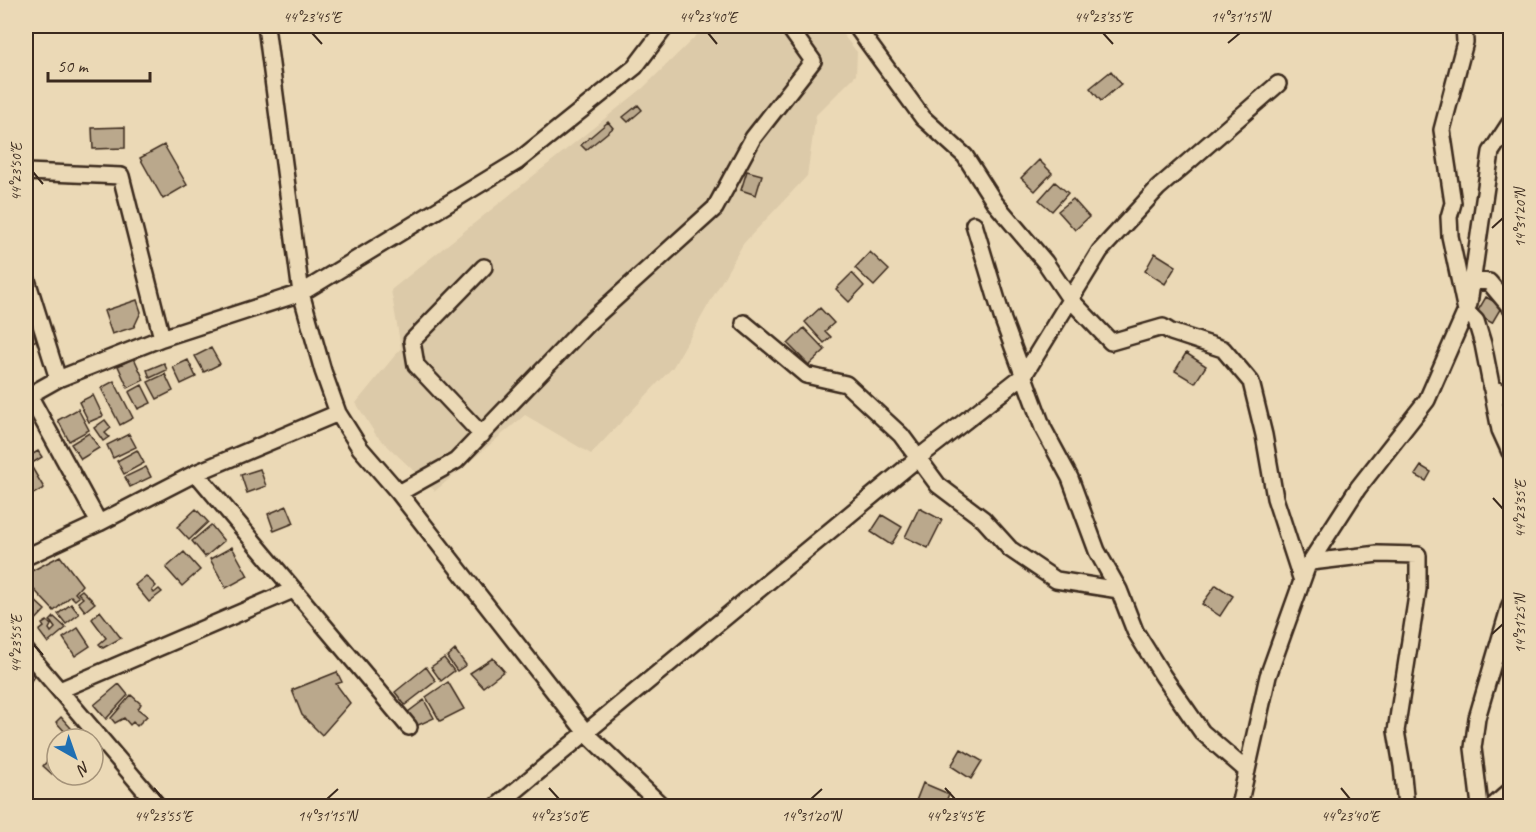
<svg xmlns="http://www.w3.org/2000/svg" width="1536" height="832" viewBox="0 0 1536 832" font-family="Caveat,sans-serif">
	<rect width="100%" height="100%" fill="#ebd9b6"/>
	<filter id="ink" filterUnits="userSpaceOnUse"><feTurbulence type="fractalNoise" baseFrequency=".0167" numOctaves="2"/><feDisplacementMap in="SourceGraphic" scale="12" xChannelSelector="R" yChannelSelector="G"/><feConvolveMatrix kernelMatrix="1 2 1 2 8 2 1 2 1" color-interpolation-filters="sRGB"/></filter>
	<g filter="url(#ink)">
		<path fill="#dccaa9" d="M706 26H836L857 52 856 75 816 115 807 176 743 244 673 367 591 454 525 415 435 491 376 435 356 403 401 348 391 290 643 88Z"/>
		<path fill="#baa88c" stroke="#3b2a1e" stroke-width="1.5" d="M1111 71 1121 84 1101 101 1090 88Z
			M638 105 642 110 628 122 623 117Z
			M608 122 613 128 586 150 581 145Z
			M125 127V148L93 149 92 128Z
			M164 145 187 185 163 199 140 158Z
			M1039 160 1052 173 1035 191 1021 178Z
			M747 171 762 175 756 195 741 190Z
			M1055 182 1068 193 1052 211 1039 200Z
			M1073 199 1089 217 1075 230 1058 211Z
			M870 252 889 270 874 286 855 268Z
			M1155 253 1176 266 1165 284 1145 271Z
			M852 273 864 286 849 302 836 289Z
			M1486 297 1502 306 1492 323 1476 314Z
			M137 300 141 312 134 327 112 334 104 311Z
			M820 308 834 323 825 331 831 337 824 343 805 322Z
			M33 320 42 337 33 342 26 329V324Z
			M804 328 825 350 809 365 788 344Z
			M211 348 220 364 204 372 195 356Z
			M1186 353 1206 366 1195 383 1175 371Z
			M134 358 144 380 128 388 118 366Z
			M188 360 196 377 181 384 173 367Z
			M164 363 167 370 150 378 147 370Z
			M165 374 173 391 157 399 148 382Z
			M114 381 133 418 120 425 101 388Z
			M142 385 151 403 138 409 129 392Z
			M93 395 103 416 89 422 79 402Z
			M78 409 89 430 69 441 58 420Z
			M105 420 111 428 105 433 109 437 103 441 94 428Z
			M89 433 99 448 81 459 71 444Z
			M129 434 136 447 113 458 107 445Z
			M137 450 144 463 124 474 117 461Z
			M38 451 42 457 26 467V458Z
			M31 466 44 488 26 498V470Z
			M1421 466 1431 472 1426 481 1415 475Z
			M146 467 151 477 130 487 125 477Z
			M260 469 266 486 247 493 241 475Z
			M287 506 294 523 274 531 268 514Z
			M919 508 942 520 928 548 905 537Z
			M196 509 208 522 189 540 177 527Z
			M882 515 902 527 891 545 871 532Z
			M211 525 224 541 205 557 192 541Z
			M232 547 248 576 226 588 210 559Z
			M184 552 200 570 182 586 166 568Z
			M60 556 82 585 75 593 79 597 75 600 71 596 54 611 26 581V574Z
			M146 576 156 586 152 590 154 593 159 589 162 592 149 602 135 585Z
			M1216 585 1233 596 1220 616 1202 604Z
			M82 590 95 603 85 611 78 602 83 598 78 593Z
			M33 599 45 610 28 628 26 626V607Z
			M71 604 79 614 66 624 58 614Z
			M100 611 121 638 103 648 99 644 106 638 92 619Z
			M54 617 66 628 48 643 39 631 44 627 42 624 47 621 51 625 49 629 51 632 55 628 50 621Z
			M78 628 90 646 75 656 63 638Z
			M455 650 466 665 457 671 447 657Z
			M444 658 454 671 441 681 431 667Z
			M493 658 504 671 483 687 470 673Z
			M426 667 436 681 405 705 395 692Z
			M26 668 34 676 26 689Z
			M337 672 342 682 336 684 350 703 322 735 302 715 292 690Z
			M448 682 464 709 440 721 426 697Z
			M119 684 128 695 106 719 94 705Z
			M131 695 141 704 138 709 147 716 137 726 133 722 130 725 124 718 115 723 111 718Z
			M424 700 434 718 416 726 408 712Z
			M61 717 71 728 66 733 56 722Z
			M961 749 982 761 971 779 951 766Z
			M56 751 57 768 52 774 43 766Z
			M923 783 949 794 944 806H914Z"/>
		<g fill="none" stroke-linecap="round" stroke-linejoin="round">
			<g stroke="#3b2a1e" stroke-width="20">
				<path id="minor" d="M266 26 301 293 323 371 338 413 360 448 399 493 587 734 662 806
					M856 26 923 118 965 156 995 203 1045 262 1070 299 1111 342 1163 327 1171 332 1223 349 1251 382 1264 435 1275 498 1302 581
					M1464 26 1465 42 1442 130 1453 203 1449 217 1450 236 1466 311 1476 321 1483 344 1500 430 1510 452
					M26 172 121 176 162 338
					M974 224 1003 320 1043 428 1070 478 1097 551 1119 590
					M27 280 58 379
					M1472 280 1489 282 1510 307
					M744 323 806 375 846 384 901 435 938 485 983 519 1010 549 1056 580 1119 590 1135 631 1163 676 1202 732 1247 771
					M1491 387 1510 397
					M29 395 99 523
					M26 397 58 379 162 338 301 293 518 161 635 67 666 26
					M482 435 416 365 412 341 484 267
					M196 473 409 727
					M399 493 456 461 587 324 715 208 753 138 813 61 788 26
					M26 557 99 523 196 473 338 413
					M1311 562 1378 554 1418 555V589L1396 731 1402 766 1406 806
					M26 651 158 806
					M60 690 293 590
					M497 806 918 458 1024 375 1100 251 1158 188 1278 84
					M1239 806 1268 676 1307 567 1358 488 1427 400 1469 304 1491 152 1510 123
					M1480 806 1473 748 1477 718 1510 605
					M1493 806 1510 791"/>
			</g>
			<use href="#minor" stroke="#ebd9b6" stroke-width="15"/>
		</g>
	</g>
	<path fill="none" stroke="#3b2a1e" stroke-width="2" d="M312 33 322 44M708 33 717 44M1103 33 1113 44M1228 43 1240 33M33 172 43 184M1492 228 1503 218M1493 498 1503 509M1492 634 1503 624M33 644 43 655M154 788 163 799M549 788 559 799M945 788 955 799M1341 788 1350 799M327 799 338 789M811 799 822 789"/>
	<rect width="1536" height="832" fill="none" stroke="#ebd9b6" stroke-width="66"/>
	<g transform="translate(75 757) rotate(140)"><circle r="28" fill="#ebd9b6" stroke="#a59379" stroke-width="1.5"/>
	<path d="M0-4.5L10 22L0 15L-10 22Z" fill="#1f6fb2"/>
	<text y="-9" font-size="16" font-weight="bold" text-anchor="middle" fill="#3b2a1e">N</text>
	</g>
	<path d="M48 72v9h102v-9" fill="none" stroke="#3b2a1e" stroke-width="3"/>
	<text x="57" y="72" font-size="18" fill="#3b2a1e" stroke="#ebd9b6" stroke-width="4.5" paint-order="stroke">50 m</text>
	<rect x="33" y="33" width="1470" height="766" fill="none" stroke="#3b2a1e" stroke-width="2"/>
	<g font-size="15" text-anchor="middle" fill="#3b2a1e">
		<text x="312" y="22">44°23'45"E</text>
		<text x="708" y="22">44°23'40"E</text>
		<text x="1103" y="22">44°23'35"E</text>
		<text x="1240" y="22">14°31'15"N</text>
		<text transform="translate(16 172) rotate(-90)" y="5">44°23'50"E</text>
		<text transform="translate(1520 218) rotate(-90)" y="5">14°31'20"N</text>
		<text transform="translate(1520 509) rotate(-90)" y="5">44°23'35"E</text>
		<text transform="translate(1520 624) rotate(-90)" y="5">14°31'25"N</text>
		<text transform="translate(16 644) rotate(-90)" y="5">44°23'55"E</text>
		<text x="163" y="821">44°23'55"E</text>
		<text x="327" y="821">14°31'15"N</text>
		<text x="559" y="821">44°23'50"E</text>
		<text x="811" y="821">14°31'20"N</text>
		<text x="955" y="821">44°23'45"E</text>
		<text x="1350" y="821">44°23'40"E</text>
	</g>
</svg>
